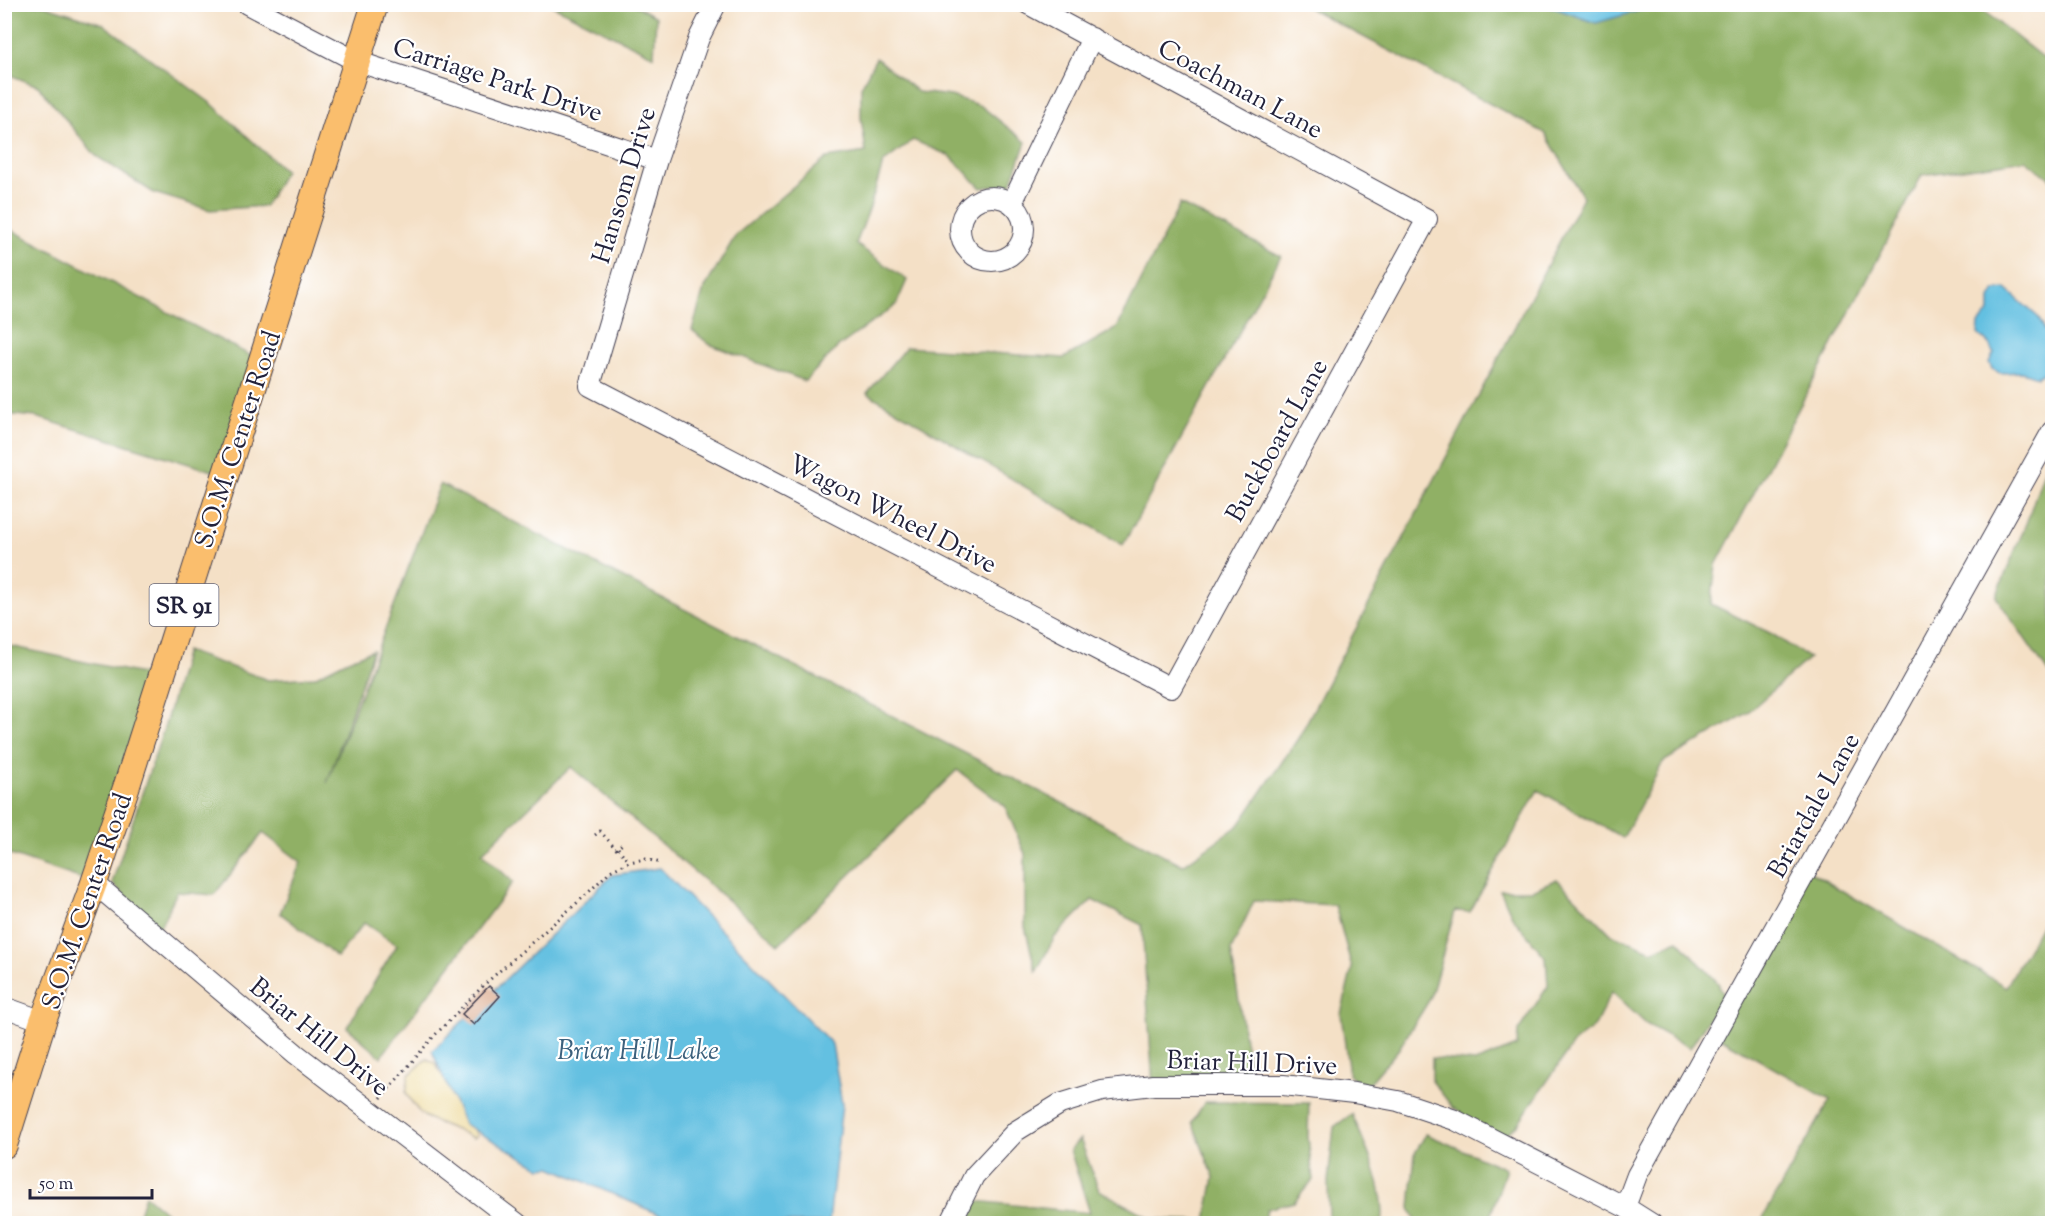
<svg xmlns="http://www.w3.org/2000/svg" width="2057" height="1228" viewBox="0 0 2057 1228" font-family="'Sorts Mill Goudy',serif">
	<rect width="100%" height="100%" fill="#fff"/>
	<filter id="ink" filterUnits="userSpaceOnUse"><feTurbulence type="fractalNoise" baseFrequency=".0167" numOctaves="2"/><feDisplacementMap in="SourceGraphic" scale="12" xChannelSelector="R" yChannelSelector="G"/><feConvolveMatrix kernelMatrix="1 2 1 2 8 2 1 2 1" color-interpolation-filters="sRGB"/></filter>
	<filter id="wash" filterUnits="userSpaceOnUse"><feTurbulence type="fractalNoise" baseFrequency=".008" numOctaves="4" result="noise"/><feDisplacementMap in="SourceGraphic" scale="24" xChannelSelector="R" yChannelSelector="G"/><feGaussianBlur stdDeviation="1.35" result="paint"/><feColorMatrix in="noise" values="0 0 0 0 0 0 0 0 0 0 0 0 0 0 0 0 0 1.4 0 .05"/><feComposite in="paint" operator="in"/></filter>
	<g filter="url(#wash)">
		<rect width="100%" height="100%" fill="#f4e0c6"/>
		<path fill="#90b065" stroke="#596950" stroke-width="1.5" d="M4 5H43L103 24 212 104 285 171 265 206 210 210 154 193 96 156 38 86 5 73Z
			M551 5H635L656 17 654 56Z
			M1303 5H1546L1596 23 1659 5H1976L2052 65V180L2025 160 1922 175 1716 565 1711 604 1772 634 1809 658 1746 714 1663 762 1623 838 1538 790 1470 912 1455 911 1430 999 1398 1050 1367 1086 1349 1075 1341 1014 1352 968 1335 905 1254 901 1231 950 1252 1085H1153L1142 925 1092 900 1055 937 1036 972 1025 927V854L1005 806 957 770 779 944 571 767 482 853 513 882 381 1057 347 1027 397 945 364 923 337 957 280 913 301 862 263 833 214 895 177 892 159 929 112 883 165 725 186 651 268 680 314 677 348 660 373 650 327 783 440 484 1183 865 1239 825 1299 737 1583 197 1545 133Z
			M876 58 918 92 951 96 981 106 1026 142 1011 184 981 188 950 156 913 140 883 163 870 207 856 244 907 280 896 305 838 347 805 381 709 344 692 330 704 289 736 235 827 158 866 152 861 118V87Z
			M1180 204 1281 256 1123 545 867 393 906 347 1064 358 1117 328Z
			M4 226 261 361 225 475 36 417 5 414Z
			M2052 447V678L1996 597 2027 521Z
			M5 645 161 678 94 883 5 853Z
			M1807 870 2006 987 2052 906V1223H1760L1830 1100 1715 1035Z
			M1557 879 1611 934 1652 951 1678 940 1718 983 1724 995 1690 1048 1646 1024 1612 992 1594 1027 1575 1041 1517 1125 1500 1139 1453 1108 1432 1081V1058L1475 1062 1517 1046 1518 1031 1548 986 1546 958 1513 918 1500 890H1532Z
			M1205 1102 1309 1103 1308 1137 1313 1180 1294 1202 1267 1209 1264 1223H970L976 1201 1090 1213 1070 1150 1080 1139 1099 1190 1152 1219 1206 1221 1214 1177 1192 1122Z
			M1352 1114C1364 1142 1388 1194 1382 1223H1329L1328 1181 1334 1127Z
			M1426 1134 1506 1169 1488 1223H1417L1410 1208 1415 1153Z
			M145 1195 178 1223H136Z"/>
		<path fill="#eeda9e" stroke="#887e6c" stroke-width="1.5" d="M427 1059 435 1063 477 1135 473 1138C458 1129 438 1125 424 1116 416 1110 411 1101 406 1093L409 1075Z"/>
		<path fill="#63c0e1" stroke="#42718e" stroke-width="1.5" d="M1546 5H1659L1596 23Z
			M2006 289 2038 317 2052 344V361L2048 370 2037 377 2022 372 2000 373 1992 369 1989 362 1994 353 1990 345 1978 334 1979 324 1990 311V299L1995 290Z
			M660 868 832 1044 842 1104 829 1223H673L665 1217 551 1167 541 1168 464 1124 432 1051 612 875Z"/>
		<g id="blocks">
			<path fill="#ddad91" d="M489 986 500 996 474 1025 462 1014Z"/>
		</g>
	</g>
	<g filter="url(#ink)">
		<use href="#blocks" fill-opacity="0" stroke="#423e50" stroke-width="1.5"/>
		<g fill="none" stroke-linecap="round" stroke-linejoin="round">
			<g stroke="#423e50" stroke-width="22">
				<path id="minor" d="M247 4 356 61 657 160
					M716 4 699 38 657 160 590 386 1171 688 1427 219 1028 4
					M960 229a32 32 0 1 1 64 0a32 32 0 1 1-64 0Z
					M1012 203 1092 38
					M94 883 296 1054 518 1224
					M4 1007 43 1021
					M1625 1207 1637 1175 2052 431
					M950 1224 974 1176 1016 1131 1060 1104 1102 1091 1153 1085H1283L1354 1093 1398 1101 1455 1120 1625 1207 1652 1224"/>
			</g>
			<g stroke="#423e50" stroke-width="28">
				<path id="major" d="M4 1145 43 1021 94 883 128 782 375 4"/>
			</g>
			<path stroke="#423e50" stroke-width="3" stroke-dasharray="1.5 4.5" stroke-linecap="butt" d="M595 835 600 831 616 849 625 842
				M618 848 629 862
				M381 1098 435 1035 486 983 587 894 610 871 629 862 645 859 661 863"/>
			<use href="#minor" stroke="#fff" stroke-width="20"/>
			<use href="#major" stroke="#fabe6d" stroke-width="26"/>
		</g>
	</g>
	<g text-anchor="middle" stroke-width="4.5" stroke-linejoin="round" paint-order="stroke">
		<rect fill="#fff" stroke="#646476" stroke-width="1.5" x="149.5" y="584" width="69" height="42" rx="4.5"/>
		<g font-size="24" font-weight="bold" fill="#22223b">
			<text x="184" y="613">SR 91</text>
		</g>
		<g font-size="26" fill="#22223b" stroke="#fff">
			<text transform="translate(498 79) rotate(18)" y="9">Carriage Park Drive</text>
			<text transform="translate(1241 88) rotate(28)" y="9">Coachman Lane</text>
			<text transform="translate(623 185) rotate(-73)" y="9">Hansom Drive</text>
			<text transform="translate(237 439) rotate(-72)" y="9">S.O.M. Center Road</text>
			<text transform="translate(1276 440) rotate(-61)" y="9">Buckboard Lane</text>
			<text transform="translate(893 513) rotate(27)" y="9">Wagon Wheel Drive</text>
			<text transform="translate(1813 805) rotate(-61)" y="9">Briardale Lane</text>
			<text transform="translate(86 901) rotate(-71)" y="9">S.O.M. Center Road</text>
			<text transform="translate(320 1036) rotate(39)" y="9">Briar Hill Drive</text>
			<text transform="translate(1252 1062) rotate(2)" y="9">Briar Hill Drive</text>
		</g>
		<g font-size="27" font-style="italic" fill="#3c617d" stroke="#fff">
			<text x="638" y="1059">Briar Hill Lake</text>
		</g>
	</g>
	<rect width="2057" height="1228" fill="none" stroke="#fff" stroke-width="24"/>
	<path d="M30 1189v9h122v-9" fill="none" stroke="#22223b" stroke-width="3"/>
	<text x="39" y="1189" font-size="18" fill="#22223b" stroke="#ffffff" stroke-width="4.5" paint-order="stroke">50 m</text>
</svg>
